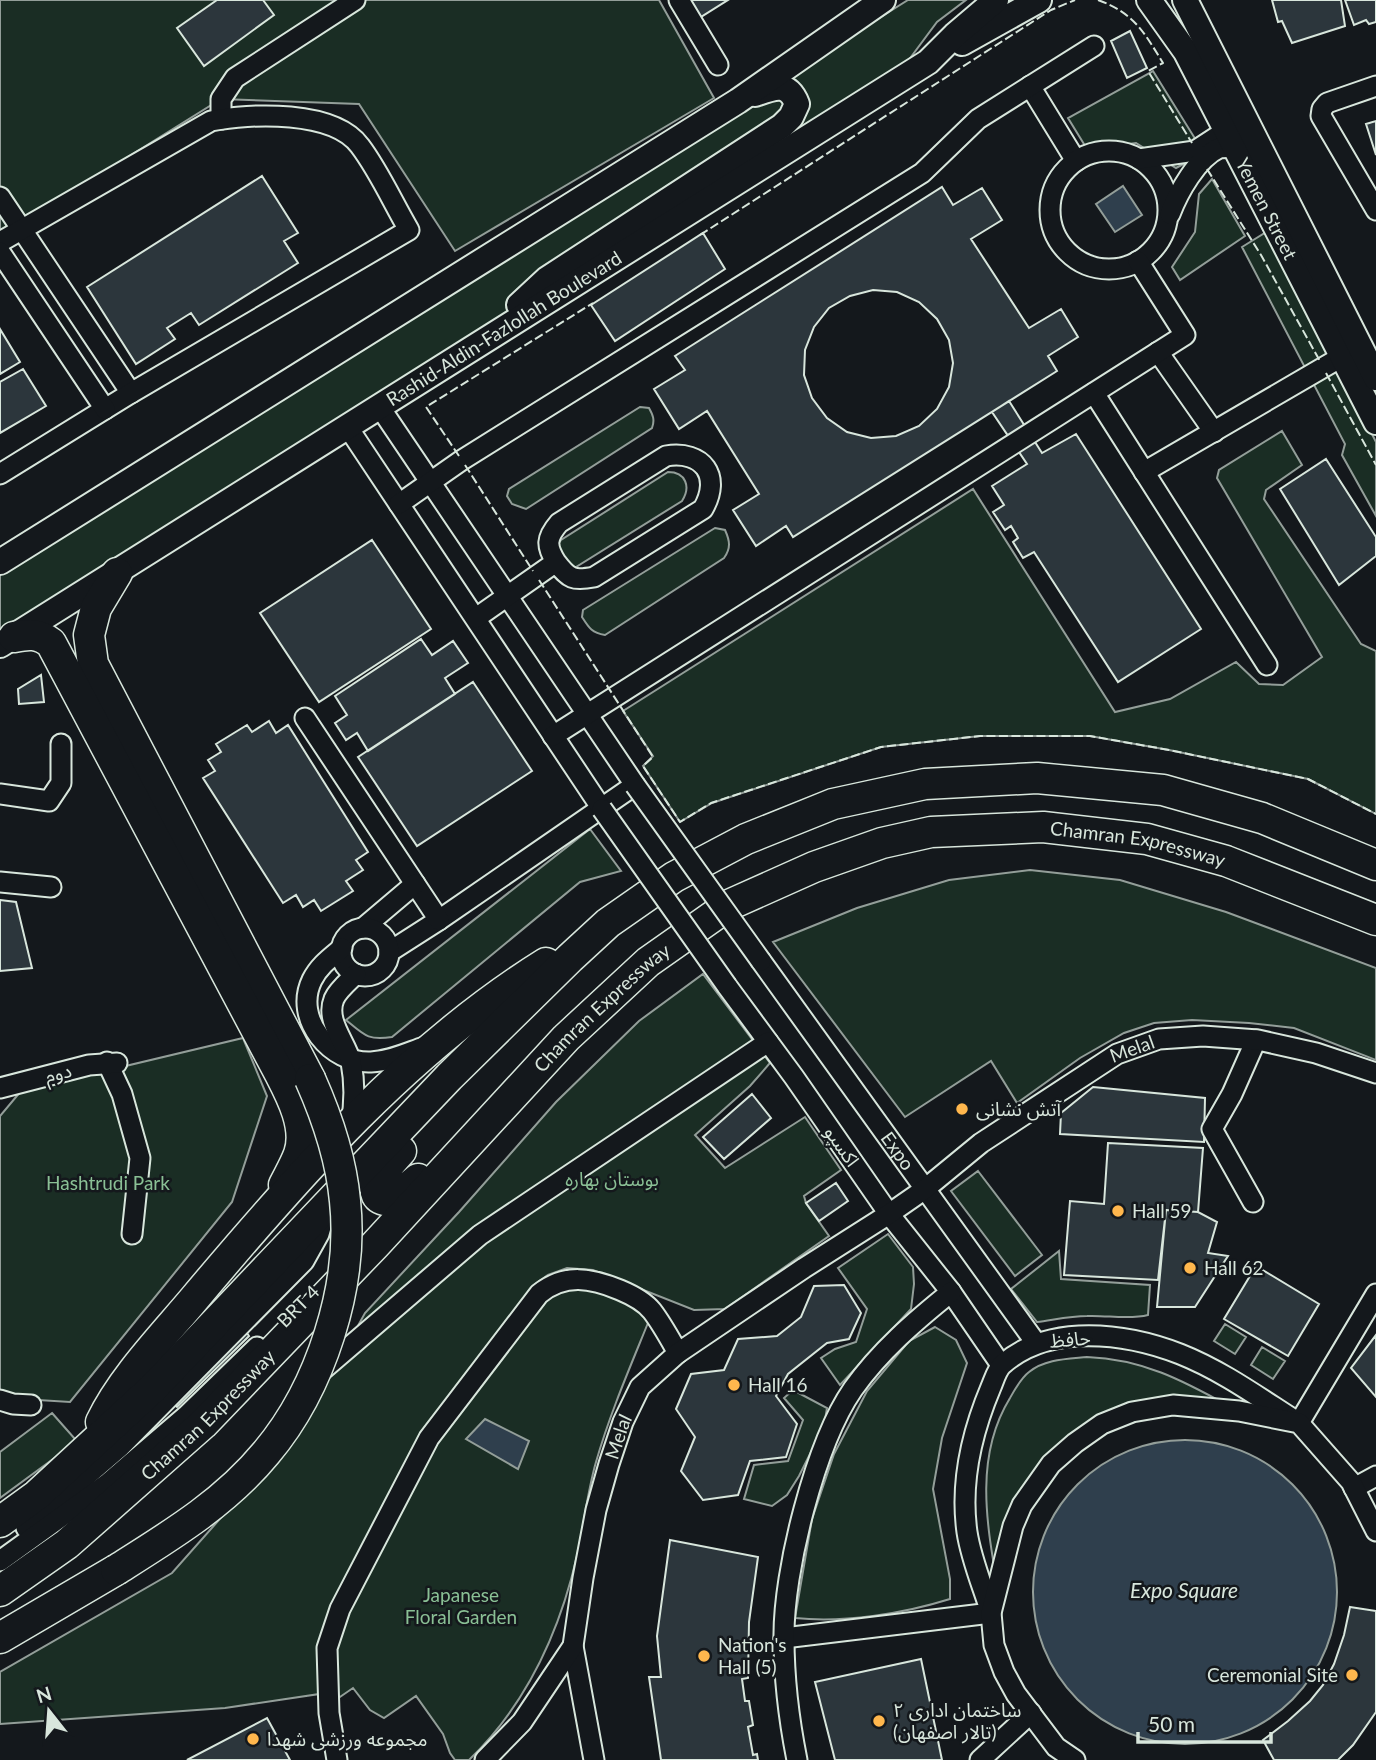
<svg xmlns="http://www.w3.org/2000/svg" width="1376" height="1760" viewBox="0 0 1376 1760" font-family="Lato,'Noto Sans Arabic',sans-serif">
	<rect width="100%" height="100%" fill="#14181c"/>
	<path fill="#1a2d24" stroke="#939e99" stroke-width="2" d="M0 0H659L714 98 455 251 359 104 221 99 0 237Z
		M908 0H966L937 22 905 65 0 632V569Z
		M1153 71 1204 153 1176 168 1136 143 1087 149 1068 118Z
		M1212 179 1245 236 1180 280 1172 267 1195 232 1199 194Z
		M1268 231 1376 442V516L1342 455 1345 444 1242 247Z
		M640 407 649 408C653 415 655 420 652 428L526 509 512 504 507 496 509 489Z
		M1282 431 1302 465 1266 490 1264 499 1361 644 1376 651V814L1308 779 1169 750 1090 736H980L881 747 712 803 680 822 643 766 653 756 623 711 973 489 1115 712 1170 699 1236 662 1259 684 1283 685 1322 657 1217 478 1219 470Z
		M668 472C686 472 691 487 682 501L576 567H568L557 546 561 540Z
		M715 528 725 530C730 541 731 548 724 558L605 635C592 633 589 628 582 617L583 610Z
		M590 829 621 871 580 882 392 1037C368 1041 364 1035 346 1020Z
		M1030 870 1120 880 1226 912 1376 968V1060L1294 1028 1249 1023 1192 1020 1154 1023 1124 1033 1080 1058 1017 1103 991 1061 905 1117 773 942 857 908 949 880Z
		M703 974 770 1063 750 1086 695 1135 725 1168 805 1117 841 1170 804 1196 806 1203 829 1236 725 1309 694 1310 593 1270 567 1268 548 1275 534 1285 431 1421 367 1545 319 1694 225 1708 0 1724V1672L172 1573 303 1425 365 1313 459 1212 556 1102 639 1021Z
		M243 1038 267 1096 232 1202 70 1402 22 1399 0 1392V1116L21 1091Z
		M978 1171 1042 1255 1015 1276 951 1191Z
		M888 1234 913 1267 914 1284 911 1309 840 1385 821 1358 835 1349 856 1342 867 1309 838 1268Z
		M1059 1251 1061 1279 1150 1285 1148 1315C1129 1320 1107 1315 1087 1316 1070 1316 1053 1320 1037 1322L1011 1289Z
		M598 1284 650 1318C631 1365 610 1413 596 1462 587 1493 584 1525 577 1556 559 1634 527 1704 469 1760H455L450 1753 443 1734 416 1696 384 1718 370 1710 353 1688 337 1699 333 1637 437 1437 547 1296 558 1286Z
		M1225 1324 1246 1337 1235 1354 1214 1341Z
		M935 1327 956 1340 967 1363 942 1438 933 1489 950 1579V1599C902 1614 844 1623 795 1618L812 1519 834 1454 867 1391 909 1341Z
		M1262 1347 1285 1361 1273 1379 1251 1365Z
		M1087 1357C1142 1359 1182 1380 1229 1406L1147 1404 1046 1463 997 1583C986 1520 975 1455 1010 1398 1015 1389 1021 1378 1029 1372 1045 1359 1067 1359 1087 1357Z
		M793 1390 827 1408 824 1426 799 1476 787 1495 772 1506 744 1499 754 1465 788 1461 803 1420 784 1398Z
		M52 1413 75 1439 64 1451 0 1498V1452Z"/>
	<path fill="#2f3f4d" stroke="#939e99" stroke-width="2" d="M1123 186 1142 215 1115 232 1096 204Z
		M485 1419 529 1441 518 1469 466 1439Z
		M1033 1592a152 152 0 1 1 304 0a152 152 0 1 1-304 0Z"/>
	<path fill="#2c363c" stroke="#d8e6dc" stroke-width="2" fill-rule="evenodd" d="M217 0H263L274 15 204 66 177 28Z
		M684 0H728L696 20Z
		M1272 0H1341L1345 26 1292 43 1282 21 1278 22Z
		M1345 0H1376V22L1369 24 1366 20 1354 25Z
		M1130 31 1147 68 1127 78 1111 41Z
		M1376 121V155L1366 124Z
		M262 176 298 233 284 241 298 263 199 325 191 313 167 328 175 339 136 364 87 287Z
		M942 187 953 205 982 188 1002 220 971 239 1029 328 1061 309 1078 337 1048 356 1057 371 793 537 786 526 756 546 733 510 759 494 707 411 679 429 654 389 685 370 675 356ZM873 290 897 292 919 302 937 319 949 340 953 363 949 387 937 409 919 426 896 436 871 438 847 432 827 418 812 398 804 375 805 350 814 327 829 308 850 296Z
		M703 233 725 269 615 341 591 305Z
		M0 329 20 362 0 374Z
		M23 369 46 406 0 433V382Z
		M1009 401 1042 453 1076 434 1201 629 1118 682 1034 552 1023 558 1013 542 1018 538 1011 526 1005 530 993 512 1004 505 992 486 1027 464 992 412Z
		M1326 459 1376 537V556L1339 585 1280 489Z
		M372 540 431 629 319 702 260 613Z
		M421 639 432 655 453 641 468 663 445 678 455 694 368 751 357 733 346 740 335 723 347 715 335 696Z
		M41 675 44 702 19 704 18 689Z
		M473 682 532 771 417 846 358 757Z
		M269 721 276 733 288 725 368 852 356 860 363 870 346 881 353 891 321 911 314 900 303 907 296 895 283 903 203 778 215 771 208 760 221 752 216 744 247 725 252 732Z
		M0 900 16 902 32 968 0 971Z
		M1093 1087 1205 1098 1204 1142 1060 1134 1061 1113Z
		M752 1094 771 1118 724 1159 703 1137Z
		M1108 1143 1203 1148 1198 1212 1166 1210 1158 1280 1064 1275 1070 1201 1104 1204Z
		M836 1183 848 1201 819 1221 806 1203Z
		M1166 1210 1198 1212 1217 1222 1208 1253 1228 1256 1195 1307H1157Z
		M1256 1266 1319 1304 1288 1356 1224 1319Z
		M844 1285 861 1313 849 1339 827 1343 788 1374 776 1396 797 1424 786 1457 750 1461 738 1495 703 1500 681 1471 695 1437 676 1409 691 1374 724 1370 738 1339 777 1336 801 1317 814 1286Z
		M243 1327 249 1336 177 1407 170 1401Z
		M1376 1335V1397L1351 1368Z
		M670 1540 758 1557 749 1622 748 1678 742 1679 745 1701H749L753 1725 748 1727 753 1755 757 1754 758 1760H661L649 1677H661L657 1636Z
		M1350 1607 1376 1611V1712L1353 1745 1338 1760H1274L1263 1740 1288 1721 1310 1701 1323 1685 1334 1664 1344 1635Z
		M921 1659 942 1760H835L815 1682Z
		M267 1718 290 1760H187Z"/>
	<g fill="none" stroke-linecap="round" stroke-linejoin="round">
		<g stroke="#d8e6dc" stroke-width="23">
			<g id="minor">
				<path d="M679 0 718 65"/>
				<path d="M1030 86 1076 161"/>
				<path d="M1376 86 1327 103 1322 109 1321 116 1376 210"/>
				<path d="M221 119V99L235 78 355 0"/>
				<circle cx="1109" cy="210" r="59"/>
				<path d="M1139 159 1195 151 1218 136"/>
				<path d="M0 197 131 393"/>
				<path d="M1170 214C1178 193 1197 158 1219 148 1224 147 1232 148 1236 147"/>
				<path d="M0 242 211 121C250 113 334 110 360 146 379 171 393 203 409 230L131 393 0 474"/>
				<path d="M0 252 105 409"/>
				<path d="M1158 352 1214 432"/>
				<path d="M1094 393 1267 665"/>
				<path d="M379 406 635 785 439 920 389 952"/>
				<path d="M347 426 602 809"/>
				<path d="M1144 472 1343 356"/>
				<path d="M399 504 462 460 922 173 978 119 1094 46"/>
				<path d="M476 618 556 562C569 579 573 581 594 577L703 509C722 476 703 450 666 456L559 523C546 538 546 546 556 562"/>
				<path d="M305 718 439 920"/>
				<path d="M553 736 1185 335 1138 261"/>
				<path d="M0 794 49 801 61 783V744"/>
				<path d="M0 882 51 887"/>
				<path d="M363 928 415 884"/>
				<circle cx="365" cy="952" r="24"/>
				<path d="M342 948C330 958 319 966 312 980 293 1019 331 1064 371 1062 390 1061 407 1053 424 1047"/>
				<path id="s1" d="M761 961 1036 1343"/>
				<path d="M727 986 794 1077 889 1214 951 1292 1001 1365"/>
				<path d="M107 1062 122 1094 140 1158 132 1234"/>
				<path d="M0 1088 89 1065 117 1063"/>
				<path d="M351 1123C355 1102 355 1083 351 1062 346 1042 325 1021 334 999 338 990 349 981 356 974"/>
				<path d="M1253 1202 1212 1129 1232 1094 1256 1040"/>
				<path d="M319 1373 480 1235 768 1042"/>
				<path d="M0 1400 13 1404 31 1405"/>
				<path d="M1354 1488 1376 1476"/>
				<path d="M26 1528 120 1447 304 1261 319 1234 325 1213"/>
				<path d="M0 1561 108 1483 186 1416 257 1347"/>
				<path d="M784 1638 991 1613C983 1587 971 1559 967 1532 960 1482 972 1432 991 1387 994 1380 997 1369 1003 1364 1050 1323 1126 1333 1180 1354 1223 1371 1261 1399 1299 1423L1376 1294"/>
				<path d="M573 1646 594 1760"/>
				<path d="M337 1760 329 1713 327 1648 340 1609 429 1438 539 1294C565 1273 591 1278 620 1290 632 1295 644 1301 652 1311 662 1324 670 1339 678 1353"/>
				<path id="s2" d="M485 1760 522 1722 573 1646 583 1578 596 1510 609 1464 623 1422 640 1387 678 1353 804 1268 889 1214 925 1189 981 1143 1117 1054 1159 1039 1203 1036 1258 1040 1316 1053 1376 1073"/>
				<path d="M797 1760C789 1720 784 1680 784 1638 783 1572 815 1444 853 1389 880 1351 915 1321 951 1292"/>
				<path d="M980 1760 1031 1713"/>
				<path d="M1075 1760 1056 1747 1016 1694 1004 1672 994 1645 991 1613 1013 1526 1022 1505 1051 1464 1075 1443 1102 1424 1132 1412 1173 1405 1239 1411 1299 1423 1351 1482 1376 1531"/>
			</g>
		</g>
		<g stroke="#d8e6dc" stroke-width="28">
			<g id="major">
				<path id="s3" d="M1149 0 1186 52 1376 422"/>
				<path d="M1185 0 1376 378"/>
				<path d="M962 43 1039 0"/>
				<path d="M519 305 547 279 782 126 791 117 797 104C788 81 775 87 755 94"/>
				<path d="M0 562 738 101 883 0"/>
				<path id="s4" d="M0 645 928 62 955 35 996 0"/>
			</g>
		</g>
		<g stroke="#d8e6dc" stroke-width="33">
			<g id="highway">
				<path d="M117 573 96 608 89 635 93 664 310 1079"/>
				<path d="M14 637C29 634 38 633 51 643L280 1074C292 1097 308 1128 299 1154 295 1165 289 1175 284 1185"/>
				<path d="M401 1151C391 1162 355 1200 392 1201L418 1179"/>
				<path d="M101 1422C122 1378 163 1336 194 1299 298 1175 408 1049 546 963"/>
				<path d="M0 1522 37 1495 153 1388 449 1077 570 958 608 923 674 877 746 839 833 804 925 784 1037 778 1163 790 1262 818 1376 865"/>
				<path id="s5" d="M0 1591 67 1544 203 1424 375 1245 566 1038 648 962 729 905 814 867 882 843 931 832 1043 827 1147 839 1226 861 1376 920"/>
				<path d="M0 1638 116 1570"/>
			</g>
		</g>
		<use href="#minor" stroke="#14181c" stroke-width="19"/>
		<use href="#major" stroke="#14181c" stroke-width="24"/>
		<use href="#highway" stroke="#14181c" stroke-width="30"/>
		<g stroke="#d8e6dc" stroke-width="23" stroke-linecap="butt">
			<path id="minor-bridge" d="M635 785 761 961
				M602 809 727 986"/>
		</g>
		<g stroke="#d8e6dc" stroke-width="33" stroke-linecap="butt">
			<path id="highway-bridge" d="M116 1570C170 1536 225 1503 266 1453 321 1388 354 1285 345 1201 341 1158 327 1117 310 1079"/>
		</g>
		<use href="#minor-bridge" stroke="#14181c" stroke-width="19"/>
		<use href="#highway-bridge" stroke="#14181c" stroke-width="30"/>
		<path stroke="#d8e6dc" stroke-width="2" stroke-dasharray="9 3.5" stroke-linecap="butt" d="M1098 0C1134 13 1144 32 1163 63L1148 71 1192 143
			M1207 169 1261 255 1321 363
			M700 235 1051 10 1075 0
			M1326 373 1376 465
			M459 456 426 407 593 303
			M465 465 533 571
			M539 580 653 757 643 766 680 822 711 803 881 747 980 736H1090L1169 750 1308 779 1376 814"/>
	</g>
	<g fill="#ffb74d" stroke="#14181c" stroke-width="2.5">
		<circle cx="962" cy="1109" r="7"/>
		<circle cx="1118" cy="1211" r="7"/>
		<circle cx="1190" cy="1268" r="7"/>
		<circle cx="734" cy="1385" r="7"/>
		<circle cx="704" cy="1656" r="7"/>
		<circle cx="1352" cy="1675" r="7"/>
		<circle cx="879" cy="1721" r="7"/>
		<circle cx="253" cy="1739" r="7"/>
	</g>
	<g text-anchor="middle" stroke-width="5" stroke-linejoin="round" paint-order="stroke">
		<g font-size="19" fill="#d8e6dc" stroke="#14181c">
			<text dy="7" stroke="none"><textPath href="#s3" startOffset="240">Yemen Street</textPath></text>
			<text dy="7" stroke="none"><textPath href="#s4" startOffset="595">Rashid-Aldin-Fazlollah Boulevard</textPath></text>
			<text dy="7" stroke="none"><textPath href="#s5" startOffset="1428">Chamran Expressway</textPath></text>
			<text dy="7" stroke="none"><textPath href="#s5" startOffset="840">Chamran Expressway</textPath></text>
			<text dy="7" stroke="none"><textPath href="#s2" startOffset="1012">Melal</textPath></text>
			<text transform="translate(58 1073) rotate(-14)" y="7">دوم</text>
			<text transform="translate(842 1146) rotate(55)" y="7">اکسپو</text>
			<text dy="7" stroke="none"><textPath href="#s1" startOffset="234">Expo</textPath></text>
			<text transform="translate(298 1306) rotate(-45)" y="7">BRT 4</text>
			<text transform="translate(1070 1339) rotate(-5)" y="7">حافظ</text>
			<text dy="7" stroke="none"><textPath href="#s5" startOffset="273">Chamran Expressway</textPath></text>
			<text dy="7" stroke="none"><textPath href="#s2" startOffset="359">Melal</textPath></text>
		</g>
		<g font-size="19" fill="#d8e6dc" stroke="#14181c" text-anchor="start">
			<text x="976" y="1116">آتش نشانی</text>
			<text x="1132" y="1218">Hall 59</text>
			<text x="1204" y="1275">Hall 62</text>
			<text x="748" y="1392">Hall 16</text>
			<text x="718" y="1652">Nation's<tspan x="718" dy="22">Hall (5)</tspan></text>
			<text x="1338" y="1682" text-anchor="end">Ceremonial Site</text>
			<text x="893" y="1717">ساختمان اداری ۲<tspan x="893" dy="22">(تالار اصفهان)</tspan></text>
			<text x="267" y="1746">مجموعه ورزشی شهدا</text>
		</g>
		<g font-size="19" fill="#8ac095" stroke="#14181c">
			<text x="612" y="1186">بوستان بهاره</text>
			<text x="108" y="1190">Hashtrudi Park</text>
			<text x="461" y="1602">Japanese<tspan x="461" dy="22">Floral Garden</tspan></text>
		</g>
		<g font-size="21" font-style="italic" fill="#d8e6dc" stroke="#14181c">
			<text x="1184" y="1598">Expo Square</text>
		</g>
	</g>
	<g transform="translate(49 1711) rotate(343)" stroke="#14181c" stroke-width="5" paint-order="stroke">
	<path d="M0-5L12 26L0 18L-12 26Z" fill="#d8e6dc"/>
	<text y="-10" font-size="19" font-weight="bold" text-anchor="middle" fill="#d8e6dc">N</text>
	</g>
	<path d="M1138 1732v10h133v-10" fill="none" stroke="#d8e6dc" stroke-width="3.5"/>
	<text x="1148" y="1732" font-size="21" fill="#d8e6dc" stroke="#14181c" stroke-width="5" paint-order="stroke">50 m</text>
</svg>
